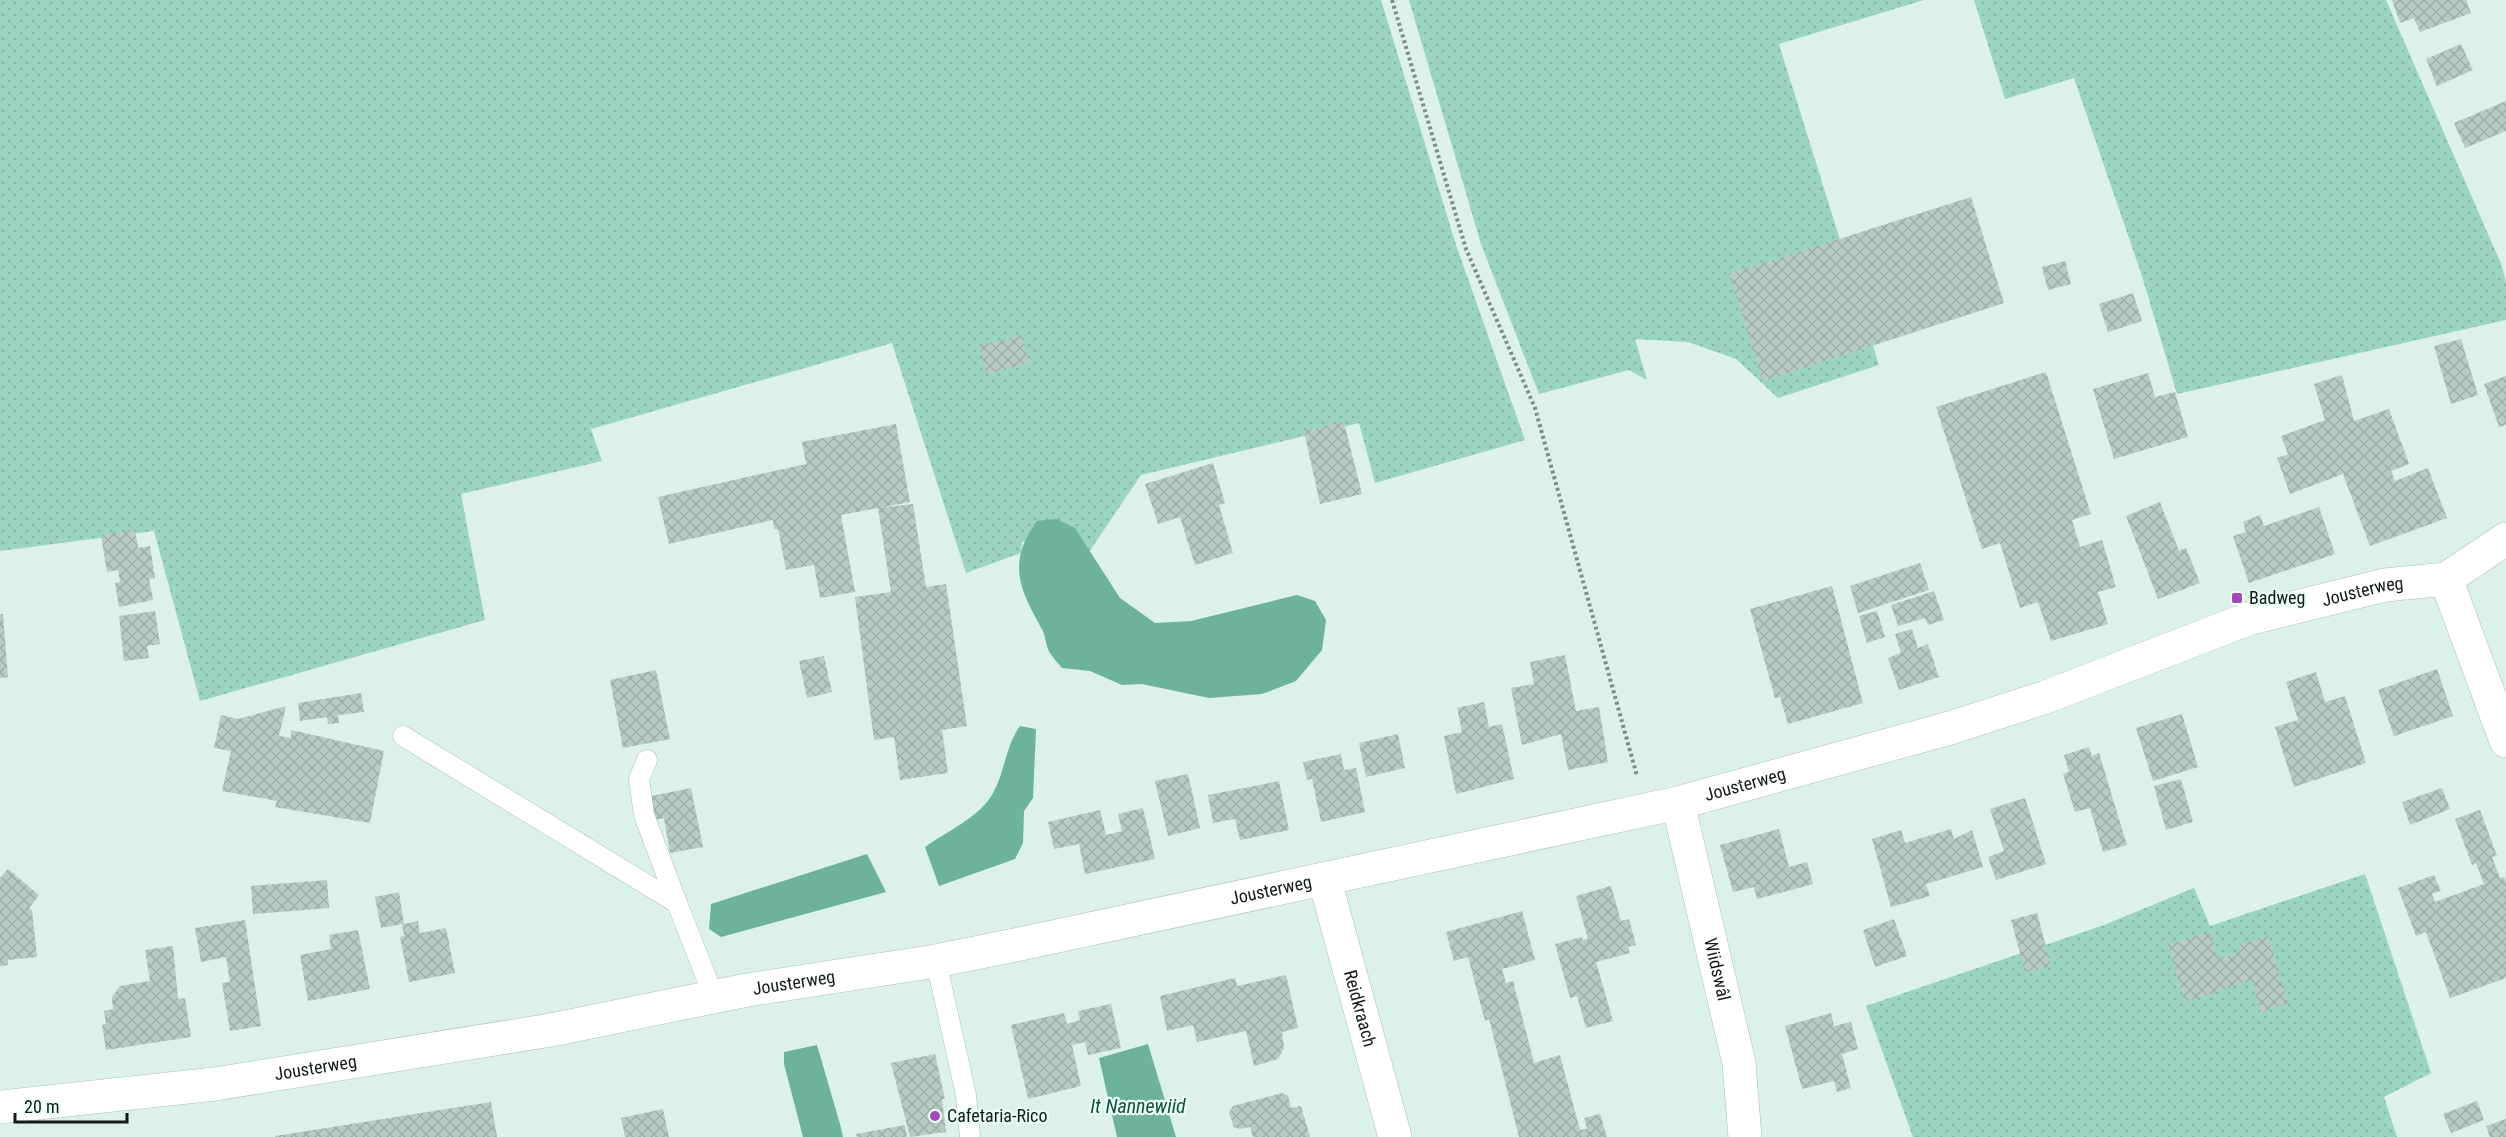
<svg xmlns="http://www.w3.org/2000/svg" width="2506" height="1137" viewBox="0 0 2506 1137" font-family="'Roboto Condensed',sans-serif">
	<defs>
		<pattern id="grass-dots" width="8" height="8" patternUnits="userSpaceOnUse" patternTransform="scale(1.5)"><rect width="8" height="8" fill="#9bd5bf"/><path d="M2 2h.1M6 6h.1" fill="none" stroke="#84b6a3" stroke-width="1.8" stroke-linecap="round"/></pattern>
		<pattern id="building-cross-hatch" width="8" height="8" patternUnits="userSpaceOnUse" patternTransform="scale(1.5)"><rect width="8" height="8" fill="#b7ccc3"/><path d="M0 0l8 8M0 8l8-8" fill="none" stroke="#9cafa7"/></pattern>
	</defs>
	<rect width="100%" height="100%" fill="#dcf1e8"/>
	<path fill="url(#grass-dots)" d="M0 0H1381L1456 245 1525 440 1375 483 1359 423 1141 475 1089 552 1075 528 1022 542 1021 553 966 573 892 343 591 429 602 461 461 494 485 620 200 701 154 531 0 551Z
		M1409 0H1924L1779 44 1879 365 1778 398 1736 359 1688 342 1635 339 1647 380 1629 370 1539 394 1481 244Z
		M1974 0H2386L2502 266 2506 283V320L2177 394 2142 276 2074 78 2005 99Z
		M2365 874 2431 1073 2384 1097 2397 1137H1913L1866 1006 2104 925 2194 888 2210 926Z"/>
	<path fill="#6cb39a" d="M1056 519 1075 528 1120 598 1155 623 1191 621 1297 595 1315 601 1326 620 1322 650 1296 681 1262 694 1209 698 1142 684 1122 685 1090 671 1062 668C1058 663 1053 658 1050 653 1046 647 1046 638 1043 631 1020 589 1006 564 1037 521Z
		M1020 726 1036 729 1033 798 1024 811 1023 843 1015 859 939 886 925 847C946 832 978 818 992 795 1005 773 1005 747 1020 726Z
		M867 854 886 892 721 937 709 929 711 904Z
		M1148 1044 1176 1137H1117L1099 1058Z
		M817 1045 840 1124 843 1137H803L784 1064V1052Z"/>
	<path fill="url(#building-cross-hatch)" d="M2392 0H2466L2471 13 2420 32 2414 18 2400 23Z
		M2461 44 2473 70 2437 86 2426 59Z
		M2506 101V131L2465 148 2454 123Z
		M1971 197 2004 303 1763 381 1729 274Z
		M2065 261 2071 284 2048 290 2042 267Z
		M2133 293 2142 321 2108 332 2099 304Z
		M1021 335 1029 363 987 374 979 346Z
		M2461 339 2478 395 2451 404 2434 346Z
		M2046 372 2091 514 2072 520 2080 547 2102 540 2116 587 2098 592 2108 624 2051 641 2038 602 2020 608 2000 543 1982 549 1936 407Z
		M2148 373 2155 397 2175 392 2188 437 2114 459 2093 389Z
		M2342 375 2354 421 2389 409 2409 464 2391 471 2395 481 2428 468 2447 518 2370 546 2343 474 2290 494 2277 458 2288 454 2281 436 2325 420 2314 384Z
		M2506 376V425L2499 427 2484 384Z
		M1344 422 1362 494 1320 504 1304 431Z
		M896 424 910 502 841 515 855 592 820 598 814 565 786 570 778 529H774L773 520 669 544 658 497 806 464 802 442Z
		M1213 463 1225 503 1219 505 1233 553 1195 565 1180 517 1158 524 1145 484Z
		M2160 502 2179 551 2186 548 2200 583 2158 599 2126 516Z
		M913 504 926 587 946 584 967 726 942 730 948 773 900 780 894 737 874 740 855 597 891 592 878 508Z
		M2319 507 2335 554 2249 583 2233 536 2246 532 2243 522 2260 515 2264 526Z
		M135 529 138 548 150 546 155 578 149 579 153 600 119 607 115 583 120 582 118 570 107 572 101 535Z
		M1920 563 1929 590 1858 613 1850 586Z
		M1832 586 1863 703 1788 724 1780 697 1775 698 1750 609Z
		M1934 591 1944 620 1928 625 1925 618 1898 626 1891 605Z
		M155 611 160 644 147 646 149 658 124 661 119 616Z
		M1877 611 1885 637 1867 643 1859 616Z
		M0 614H3L8 677 0 678Z
		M1912 629 1918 648 1928 644 1939 677 1899 690 1888 658 1901 653 1895 634Z
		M1565 655 1576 711 1599 707 1608 762 1568 770 1561 734 1522 745 1511 688 1534 684 1530 662Z
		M824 656 832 692 807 698 799 661Z
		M2437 669 2453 716 2394 736 2378 690Z
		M656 670 670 739 623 748 610 680Z
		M2316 672 2325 702 2345 696 2366 763 2294 787 2275 727 2298 720 2286 682Z
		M361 693 364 712 338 715 339 723 328 724 327 717 300 721 298 703Z
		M1484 702 1489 727 1502 724 1514 779 1456 794 1444 736 1462 732 1457 708Z
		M286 706 279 736 291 738V730L384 751 370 823 275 807 277 801 222 791 231 751 214 748 221 715 238 719Z
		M2182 714 2198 767 2153 781 2136 728Z
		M1398 734 1405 768 1366 777 1359 743Z
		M2089 747 2092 756 2099 753 2127 845 2103 852 2090 808 2075 812 2063 774 2069 772 2064 755Z
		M1341 754 1344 770 1356 768 1365 812 1321 822 1312 779 1307 780 1303 762Z
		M1188 774 1200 828 1168 836 1155 781Z
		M2181 779 2193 822 2166 830 2154 786Z
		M1279 781 1289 830 1240 840 1235 819 1213 823 1208 795Z
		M691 788 703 847 670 853 664 818 655 820 651 796Z
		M2442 788 2450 809 2410 825 2402 802Z
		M2025 798 2046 864 1996 880 1988 857 2004 851 1990 809Z
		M1143 808 1155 859 1085 874 1079 844 1054 849 1048 822 1100 810 1106 835 1122 831 1118 814Z
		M2480 810 2497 856 2492 857 2500 878 2504 877 2506 883V978L2450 998 2426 932 2416 936 2398 888 2434 875 2441 891 2432 894 2435 902 2484 884 2476 863 2472 865 2455 819Z
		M1779 829 1789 867 1807 862 1813 884 1757 899 1754 887 1733 892 1720 845Z
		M1951 829 1954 839 1972 830 1983 867 1926 884 1930 896 1891 907 1872 839 1901 830 1905 843Z
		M8 869 39 895 29 908 32 910 37 957 8 960V965L0 966V878Z
		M327 880 329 908 253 914 251 886Z
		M1611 886 1621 921 1629 919 1636 945 1628 947 1630 953 1596 962 1613 1021 1586 1028 1577 996 1570 998 1555 944 1582 937 1583 940 1588 939 1576 896Z
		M399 892 404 924 418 921 420 933 446 928 455 973 409 982 400 937 404 936 402 924 381 928 375 897Z
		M1522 911 1535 960 1502 969 1506 983 1513 981 1534 1063 1560 1055 1580 1130 1587 1129 1584 1118 1600 1114 1607 1137H1519L1489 1019 1485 1021 1468 957 1454 961 1446 932Z
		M2037 913 2051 966 2025 972 2011 920Z
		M1894 919 1907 956 1875 967 1863 930Z
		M245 920 261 1026 230 1031 222 983 230 982 226 957 201 962 195 928Z
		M358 930 370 989 308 1001 300 955 331 949 329 935Z
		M2210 932 2218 959 2241 951 2239 945 2268 936 2288 1003 2261 1012 2252 980 2185 1002 2168 945Z
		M173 946 178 999 185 998 191 1037 106 1050 102 1025 106 1024 104 1011 113 1009 112 997 120 986 150 981 145 950Z
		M1286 975 1298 1028 1282 1032 1284 1048 1278 1059 1254 1066 1246 1031 1197 1042 1193 1025 1167 1031 1160 996 1235 978 1237 986Z
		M1111 1004 1121 1048 1088 1055 1085 1042 1072 1045 1081 1086 1028 1099 1011 1025 1064 1013 1067 1024 1080 1020 1078 1011Z
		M1831 1013 1834 1026 1851 1022 1858 1049 1842 1054 1851 1088 1837 1092 1834 1081 1802 1089 1785 1026Z
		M935 1054 945 1099H942L946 1132 910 1137 891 1063Z
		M1282 1093 1288 1096 1291 1108 1301 1106 1310 1137H1253L1250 1127 1240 1129 1234 1127 1229 1113 1233 1106Z
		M2477 1101 2484 1120 2451 1133 2443 1114Z
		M491 1102 497 1137H275V1136Z
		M663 1109 669 1137H625L621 1118Z
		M2506 1119V1137H2490L2486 1126Z
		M905 1125 907 1137H857L856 1134Z"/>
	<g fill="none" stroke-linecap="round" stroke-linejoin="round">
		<g stroke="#abbfb7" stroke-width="21">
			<path id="service" d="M403 736 677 903 714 997
				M647 760 639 779 644 815 677 903
				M936 961 966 1095 970 1137"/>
		</g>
		<g stroke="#abbfb7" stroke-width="34">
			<g id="minor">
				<path id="s1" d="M1678 803 1739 1063 1745 1137"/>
				<path id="s2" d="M1325 881 1395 1137"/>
			</g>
		</g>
		<g stroke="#abbfb7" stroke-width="34">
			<g id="tertiary">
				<path d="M2446 579 2506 741"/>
				<path id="s3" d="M0 1107 215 1084 551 1030 747 990 936 961 1020 944 1678 803 1950 728 2043 698 2248 619 2385 585 2446 579 2506 539"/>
			</g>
		</g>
		<path stroke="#7e8d87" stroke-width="4" stroke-dasharray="3 3" stroke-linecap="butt" d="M1392 0 1466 249 1535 408 1637 776"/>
		<use href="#service" stroke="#fff" stroke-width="20"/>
		<use href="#minor" stroke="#fff" stroke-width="33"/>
		<use href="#tertiary" stroke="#fff" stroke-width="33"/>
	</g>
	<g fill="#a24ab7" stroke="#e9fef5" stroke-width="2">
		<rect x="2231" y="592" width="12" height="12" rx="3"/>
		<circle cx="935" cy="1116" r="6"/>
	</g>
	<g text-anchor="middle" stroke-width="4.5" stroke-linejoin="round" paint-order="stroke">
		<g font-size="18" fill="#121a17" stroke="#e9fef5">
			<text dy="6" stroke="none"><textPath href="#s3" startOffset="2424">Jousterweg</textPath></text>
			<text dy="6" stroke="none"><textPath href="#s3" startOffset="1776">Jousterweg</textPath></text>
			<text dy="6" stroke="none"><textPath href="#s3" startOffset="1290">Jousterweg</textPath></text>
			<text dy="6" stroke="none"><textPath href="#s1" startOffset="171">Wiidswâl</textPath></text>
			<text dy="6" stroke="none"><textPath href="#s3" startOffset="804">Jousterweg</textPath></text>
			<text dy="6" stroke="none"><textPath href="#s2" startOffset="132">Reidkraach</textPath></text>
			<text dy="6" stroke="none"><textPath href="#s3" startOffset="318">Jousterweg</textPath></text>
		</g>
		<g font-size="18" fill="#121a17" stroke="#e9fef5" text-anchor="start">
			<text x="2249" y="604">Badweg</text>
			<text x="947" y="1122">Cafetaria-Rico</text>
		</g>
		<g font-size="20" font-style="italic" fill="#144f3e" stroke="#e9fef5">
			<text x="1138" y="1113">It Nannewiid</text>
		</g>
	</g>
	<path d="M15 1113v9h112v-9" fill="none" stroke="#121a17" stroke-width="3"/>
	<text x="24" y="1113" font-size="18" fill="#121a17" stroke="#e9fef5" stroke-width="4.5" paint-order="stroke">20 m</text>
</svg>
